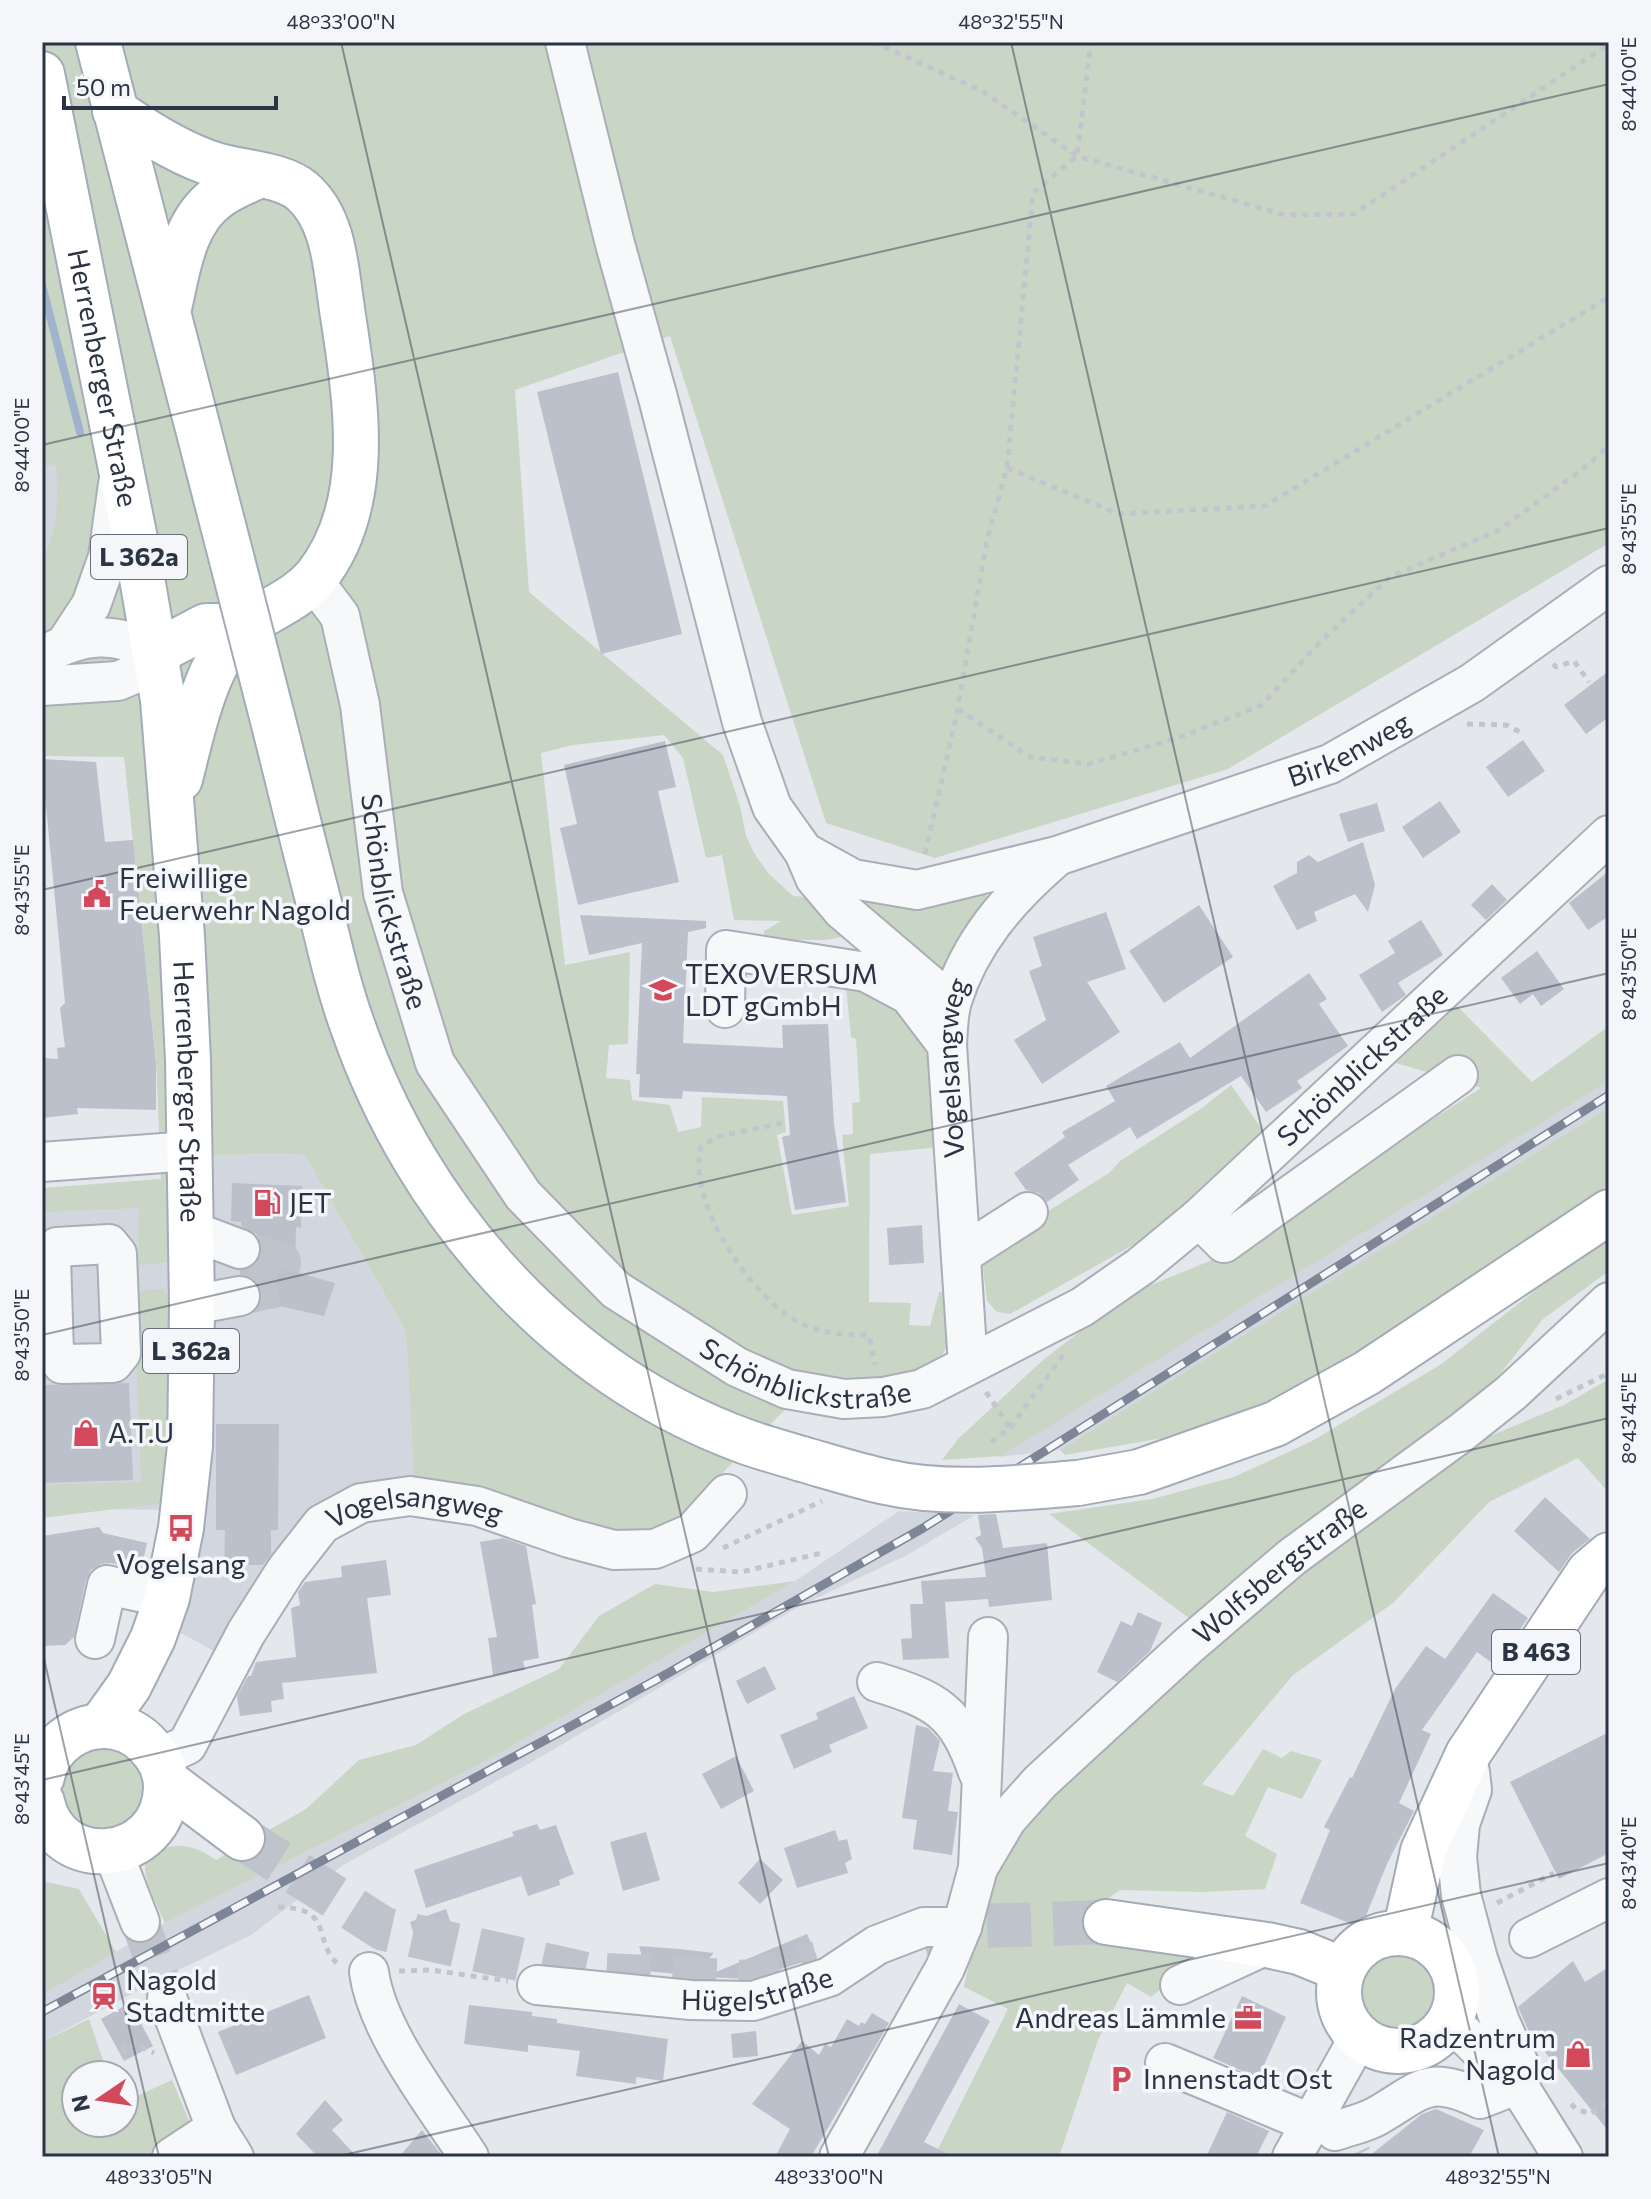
<svg xmlns="http://www.w3.org/2000/svg" width="1651" height="2199" viewBox="0 0 1651 2199" font-family="Commissioner,sans-serif">
	<rect width="100%" height="100%" fill="#e4e7ec"/>
	<path fill="#d2d6de" d="M42 354 69 460 42 622Z
		M1609 1081V1107L1060 1450 998 1457Z
		M304 1154 406 1331 414 1478 284 1548 214 1651 179 1632 198 1533 161 1510 42 1508V1205L213 1191 214 1155Z
		M899 1511 975 1515 907 1555 798 1607 530 1763 343 1865 251 1935 154 1982 42 2042V1995L165 1923 488 1760 795 1581Z"/>
	<path fill="#c9d6c5" d="M42 42H1609V543L1228 769 935 858 826 823 670 336 515 390 529 592 723 755 740 806 746 836 754 853 769 874 793 896 807 897 847 936 826 940H764V931L781 921 734 920 722 855 706 858 683 758 664 735 573 745 541 753 565 965 630 952 628 1044 609 1045 606 1078 630 1080 632 1100 670 1105 678 1132 701 1127 702 1097 783 1101 786 1132 777 1135 792 1215 849 1206 842 1135 853 1134 852 1103 860 1102 856 1039 851 1037 846 987 888 994 930 1043 940 1147 870 1154 869 1302 911 1303 909 1325 930 1326 939 1292H947L950 1340 937 1366 892 1385 811 1383 671 1525 630 1536 414 1478 406 1331 304 1154 214 1155 172 1158V1262L138 1265 139 1208 42 1212V1188L161 1179 156 1059 124 757 42 756V561C59 526 58 502 56 464L42 467Z
		M977 894H985L991 900 944 972 855 908 858 895C906 906 929 914 977 894Z
		M1457 1006 1532 1082 1609 1026V1081L1001 1456 942 1460 958 1439 1043 1360 1129 1294 1217 1258 1481 1088 1396 1063Z
		M1231 1085 1266 1135 1149 1236 1010 1314 997 1312 987 1301 981 1253 1109 1173 1120 1161 1202 1108Z
		M1609 1107V1185L1424 1314 1312 1380 1267 1403 1163 1438 1065 1455 1060 1450Z
		M1609 1236V1271L1543 1319 1490 1387 1471 1444 1564 1405 1609 1379V1493L1578 1458 1489 1502 1393 1603 1292 1676 1202 1784 1233 1796 1263 1749 1282 1758 1291 1751 1322 1760 1302 1799 1268 1787 1245 1836 1277 1854 1265 1889 1204 1892 1120 1890 1097 1906 1090 1943 1122 1942 1222 1956 1175 1977 1151 1997 1127 1983 1098 2040 1059 2157 935 2155 1008 2009 964 1987 984 1894 1037 1805 1201 1627 1049 1514 1152 1499 1234 1477 1312 1441 1440 1365 1545 1283Z
		M162 1289 173 1298V1502L42 1518V1485L141 1482 134 1297 144 1290Z
		M795 1581 488 1760 165 1923C158 1908 146 1885 145 1868 145 1860 150 1857 156 1853 174 1839 199 1847 216 1860L306 1809 359 1760 416 1745 464 1714 559 1669 599 1616 655 1584 713 1592Z
		M109 1741 141 1759 151 1796 131 1829 79 1830 57 1802C63 1754 63 1754 109 1741Z
		M42 1881 79 1889 116 1952 42 1995Z
		M1352 1992a47 47 0 1 1 94 0a47 47 0 1 1-94 0Z
		M89 2019 108 2075H76V2123H124V2102L172 2080 192 2128 155 2157H42V2042Z"/>
	<g fill="none" stroke-linecap="round" stroke-linejoin="round">
		<path stroke="#9fb4cc" stroke-width="8" d="M42 285 80 432"/>
	</g>
	<path fill="#bbc0ca" d="M618 372 682 634 601 654 537 392Z
		M1609 671V717L1586 734 1564 705Z
		M1523 740 1545 771 1508 797 1486 767Z
		M665 741 676 787 658 791 679 882 578 905 560 828 577 824 564 765Z
		M42 759 96 762 105 842 133 840 156 1063V1110L77 1108 78 1114 42 1118V1058L58 1059 57 1048 65 1047 60 1008 65 1003 45 796 42 797Z
		M1440 801 1461 832 1423 858 1402 827Z
		M1377 803 1385 831 1348 842 1339 814Z
		M1363 842 1375 885 1368 912 1355 894 1314 912 1317 921 1297 930 1273 886 1297 873V862L1309 855 1318 862Z
		M1609 871V916L1588 930 1569 903Z
		M1492 884 1507 900 1486 920 1471 905Z
		M1199 905 1233 957 1164 1003 1129 951Z
		M1106 912 1126 969 1087 982 1120 1032 1042 1084 1014 1040 1046 1020 1029 971 1042 966 1033 937Z
		M580 915 706 921V928L688 932 683 1043 783 1048 782 1025 828 1024 834 1124 846 1202 795 1210 782 1137 790 1135 787 1096 683 1091 682 1099 639 1097 640 1074H636L642 943 589 955Z
		M1421 920 1443 955 1398 983 1406 995 1382 1012 1359 975 1395 953 1388 941Z
		M1537 951 1564 989 1541 1006 1533 994 1520 1004 1501 978Z
		M1309 973 1327 999 1319 1004 1348 1046 1297 1081 1302 1088 1266 1112 1241 1076 1137 1139 1130 1127 1068 1165 1079 1180 1047 1202 1039 1193 1026 1190 1014 1173 1065 1137 1062 1132 1115 1101 1106 1086 1180 1042 1190 1058Z
		M232 1183 302 1186 301 1228 296 1227 295 1272 335 1283 324 1316 261 1302V1291L257 1282 248 1276 240 1275V1270L255 1265 260 1257 262 1246 256 1234 241 1226V1222L231 1221Z
		M922 1225 924 1263 889 1265 887 1228Z
		M129 1383 133 1480 42 1483V1385Z
		M216 1424H279L278 1530H271V1554L263 1565H224L225 1530H216Z
		M1545 1497 1590 1539 1572 1553 1559 1572 1514 1531Z
		M996 1514 1003 1548 1047 1543 1052 1600 989 1607 988 1599 945 1602 949 1658 903 1660 901 1639 912 1638 910 1604H923L921 1581 986 1577 982 1548 975 1538 981 1535 978 1515Z
		M99 1527 103 1533 147 1543 141 1570 111 1563 101 1564 91 1570 86 1580 74 1637 65 1645 42 1646V1536Z
		M503 1538 526 1546 536 1604 532 1605 539 1658 523 1661 525 1670 493 1675 488 1638 497 1637 480 1542Z
		M386 1560 391 1595 367 1598 377 1673 282 1683 284 1699 271 1701 272 1712 240 1716 237 1696 248 1676H251L256 1662 296 1657 291 1608 300 1605 298 1592 305 1582 342 1577 341 1566Z
		M1493 1593 1528 1618 1495 1665 1477 1652 1422 1730 1431 1734 1399 1803 1414 1811 1387 1864 1361 1928 1300 1903 1330 1830 1324 1827 1350 1777 1352 1778 1395 1689 1426 1646 1445 1659Z
		M1138 1612 1162 1623 1150 1651 1117 1682 1097 1672 1121 1621 1132 1626Z
		M765 1666 776 1689 747 1704 736 1681Z
		M854 1696 868 1728 829 1745 832 1752 794 1769 780 1735 818 1719 816 1713Z
		M916 1725 928 1728 940 1741 933 1771 953 1773 948 1811 958 1812 952 1855 913 1849 917 1820 902 1818Z
		M1609 1732V1853L1559 1879 1510 1782Z
		M736 1756 754 1791 721 1809 702 1774Z
		M537 1824 540 1830 556 1825 574 1874 559 1880 560 1885 528 1896 521 1876 426 1908 414 1870 514 1836 512 1832Z
		M835 1830 839 1841 847 1839 852 1859 845 1863 848 1873 797 1888 784 1848Z
		M646 1832 660 1880 623 1891 610 1842Z
		M760 1859 783 1880 760 1904 738 1883Z
		M446 1909 457 1941 421 1954 410 1922Z
		M807 1934 817 1957 812 1959 750 1979 704 1977Z
		M639 1946 679 1949 714 1953 693 1975 678 1974 646 1971Z
		M1573 1961 1585 1982 1609 1967V2132L1529 2032 1518 2007Z
		M309 1995 326 2038 236 2075 218 2032Z
		M1242 1996 1286 2017 1258 2078 1213 2058Z
		M130 2003 153 2046 124 2061 101 2019Z
		M959 2004 990 2021 924 2142 954 2157H876Z
		M469 2005 532 2012V2016L557 2019V2023L668 2039 663 2081 636 2077V2084L576 2076 580 2051 528 2045V2052L464 2044Z
		M872 2013 889 2023 811 2157H775L790 2129 752 2104 802 2041 819 2055 825 2044 831 2047 847 2019 859 2026 861 2022 865 2024Z
		M756 2031 758 2056 733 2058 731 2034Z
		M325 2100 343 2120 332 2130 357 2157H318L296 2134Z
		M1436 2109 1484 2130 1469 2157H1368L1422 2114Z
		M1227 2112 1269 2131 1256 2157H1206Z
		M422 2130 443 2157H399Z"/>
	<g fill="none" stroke-linecap="round" stroke-linejoin="round">
		<path stroke="#bfc3cb" stroke-width="38" stroke-dasharray="38 19" stroke-linecap="butt" d="M240 1296 278 1288 282 1262 240 1249
			M140 1922 167 1998
			M1352 2155 1353 2157"/>
		<path stroke="#bfc3cb" stroke-width="44" stroke-dasharray="44 22" stroke-linecap="butt" d="M242 1838 384 1929 586 1974 748 1982 818 1963
			M922 1934 950 1927 1106 1922"/>
		<g stroke="#a9aeb7" stroke-width="42">
			<g id="minor">
				<path d="M565 42 615 244 658 398 742 722 772 807 804 852 815 878 842 910 951 1003"/>
				<path id="s1" d="M313 580 340 616 360 705 383 893 435 1063 523 1195 616 1290 737 1367 787 1389 844 1399 883 1397 922 1389 1082 1307 1141 1266 1199 1218 1609 835"/>
				<path d="M66 643 91 605 108 557 118 484"/>
				<path d="M42 656C82 634 114 630 155 653L137 673 118 681 42 686"/>
				<path id="s2" d="M804 852 853 879 917 890 1057 856 1330 764 1472 683 1609 585"/>
				<path d="M725 1008 726 950 866 972 909 995 947 1045"/>
				<path d="M42 1162 190 1151"/>
				<path d="M1199 1218 1224 1243 1458 1075"/>
				<path d="M192 1231 240 1249"/>
				<path d="M109 1244 117 1254 121 1353 113 1363 62 1364 54 1353 51 1256 57 1247Z"/>
				<path d="M961 1255 1028 1212"/>
				<path d="M192 1305 240 1296"/>
				<path id="s3" d="M968 1365 947 1045C948 1031 948 1014 952 1001 970 943 1008 899 1053 860"/>
				<path d="M95 1639 107 1585 167 1598"/>
				<path d="M877 1682C936 1700 957 1711 978 1772"/>
				<path id="s4" d="M159 1758 187 1745 246 1633 286 1570 322 1524 361 1503 410 1496 477 1506 569 1538 614 1550 655 1549 692 1533 727 1494"/>
				<path d="M1470 1772 1472 1790 1460 1824 1457 1857 1461 1895 1478 1959 1500 2022 1519 2064 1509 2077"/>
				<path d="M113 1852 140 1922"/>
				<path id="s5" d="M978 1868 1007 1819 1040 1782 1189 1645 1292 1557 1462 1432 1511 1393 1609 1302"/>
				<path d="M1529 1938 1609 1898"/>
				<path d="M369 1972C377 2032 436 2106 469 2157"/>
				<path id="s6" d="M537 1985 691 2000 753 2001 829 1977 877 1945 924 1927H962"/>
				<path d="M1180 1985 1267 1945"/>
				<path d="M167 1998 216 2128 234 2157"/>
				<path d="M1451 2021 1523 2093 1563 2157"/>
				<path d="M1165 2063 1310 2123"/>
				<path d="M1335 2131C1349 2126 1365 2123 1377 2116 1422 2090 1427 2074 1480 2099L1516 2085"/>
				<path d="M172 2157 216 2128"/>
				<path d="M839 2157 945 1968 962 1927 978 1868 988 1637"/>
				<path d="M1292 2157 1359 2037"/>
			</g>
		</g>
		<g stroke="#a3abb8" stroke-width="48">
			<g id="major">
				<path d="M98 42 232 560"/>
				<path id="s7" d="M42 74 137 549 163 700 182 936 188 1060 192 1305 190 1446 181 1528 167 1598 153 1638 129 1686 101 1725"/>
				<path d="M115 111C144 131 182 155 216 165 242 173 282 174 302 191 335 219 336 271 342 309 355 396 375 504 315 578 296 600 268 609 246 626 206 656 192 733 180 779"/>
				<path d="M169 308C178 269 183 221 219 196 230 188 245 182 258 176"/>
				<path d="M155 653 206 626H245"/>
				<path d="M278 740C292 797 306 854 321 911 330 949 339 989 353 1027 417 1211 559 1373 744 1441 763 1448 783 1453 802 1459"/>
				<path d="M1078 1483 1139 1472 1275 1424 1367 1373 1609 1212"/>
				<path d="M42 1777C48 1743 82 1721 115 1727 133 1730 145 1740 155 1754 163 1764 166 1775 166 1788 164 1864 57 1875 42 1802"/>
				<path d="M166 1781 242 1838"/>
				<path d="M1106 1922 1267 1945 1299 1952 1343 1970"/>
				<circle cx="1398" cy="1992" r="59"/>
				<path d="M1405 1933 1423 1851 1468 1754 1589 1572 1609 1555"/>
			</g>
		</g>
		<path stroke="#c2c5cb" stroke-width="5" stroke-dasharray="6 6" stroke-linecap="butt" d="M873 42 982 91 1077 156 1285 215 1354 214 1609 44
			M1007 468 1119 514 1265 506 1609 297
			M1553 664 1556 667 1574 661 1589 682
			M958 709 1030 757 1088 764 1178 738 1262 705 1321 641 1390 577 1499 530 1588 465 1609 445
			M1467 724 1506 725 1522 733
			M925 854 956 718 987 540 1007 468 1033 193 1077 156 1091 42
			M782 1123 716 1137 701 1147C687 1199 745 1286 787 1315 812 1333 839 1335 869 1335L875 1365
			M986 1392 1010 1428
			M1556 1399 1609 1373
			M991 1442 1010 1428 1064 1354
			M723 1548 822 1501
			M696 1569 741 1572 822 1553
			M1497 1903 1554 1873
			M278 1907C337 1908 310 1941 340 1966
			M399 1971 431 1970 508 1981
			M109 1999 115 2012
			M123 2046 125 2051 135 2044 154 2053
			M1571 2104 1576 2109 1591 2114 1609 2101"/>
		<use href="#minor" stroke="#f7f8fa" stroke-width="38"/>
		<use href="#major" stroke="#fff" stroke-width="44"/>
		<g stroke="#7d8696" stroke-width="9">
			<path id="rail" d="M42 2012 656 1680 923 1528 1609 1095"/>
		</g>
		<use href="#rail" stroke="#f4f6f9" stroke-width="6" stroke-dasharray="18" stroke-linecap="butt"/>
		<g stroke="#a3abb8" stroke-width="48" stroke-linecap="butt">
			<path id="major-bridge" d="M232 560 278 740
				M802 1459C830 1467 858 1476 886 1482 948 1496 1014 1488 1078 1483"/>
		</g>
		<use href="#major-bridge" stroke="#fff" stroke-width="44"/>
	</g>
	<path fill="none" stroke="#2b3445" stroke-width="2" stroke-opacity="0.45" d="M341 42 829 2157M1011 42 1499 2157M42 445 1609 84M42 890 1609 528M42 1335 1609 973M42 1650 159 2157M42 1780 1609 1418M335 2157 1609 1863"/>
	<defs>
		<g id="civic-bare" transform="scale(2.16)"><path d="M-.6-6.5H3V-4.5H.6V-3L4-1V1h2V6H-6V1h2V-1L-.6-3ZM-1.2 2.5V6h2.4V2.5Z" fill="#d1495b" stroke="#f4f6f9" stroke-width="2.5" paint-order="stroke"/></g>
		<g id="school-bare" transform="scale(2.16)"><path d="M0-5L7-2L0 1L-7-2ZM-4 1L0 2.5L4 1V4Q0 6-4 4Z" fill="#d1495b" stroke="#f4f6f9" stroke-width="2.5" paint-order="stroke"/></g>
		<g id="fuel-bare" transform="scale(2.16)"><path d="M-5.5-6h7V0h2V4h1.3V-2.5L3-4.5l.8-.8L6-3V5H2.5V1h-1V6h-7ZM-4.2-4.7v3.2H.2V-4.7Z" fill="#d1495b" stroke="#f4f6f9" stroke-width="2.5" paint-order="stroke"/></g>
		<g id="shop-bare" transform="scale(2.16)"><path d="M-5-2.5h2.3a2.7 3.5 0 0 1 5.4 0H5L5.5 6h-11ZM-1.5-2.5h3a1.5 2.3 0 0 0-3 0Z" fill="#d1495b" stroke="#f4f6f9" stroke-width="2.5" paint-order="stroke"/></g>
		<g id="bus-bare" transform="scale(2.16)"><path d="M-5-6H5V4H4V6H2V4H-2V6H-4V4H-5ZM-3.5-4V0h7V-4ZM-3.5 1.2v1.5H-2V1.2ZM2 1.2v1.5H3.5V1.2Z" fill="#d1495b" stroke="#f4f6f9" stroke-width="2.5" paint-order="stroke"/></g>
		<g id="station-bare" transform="scale(2.16)"><path d="M-3-6H3Q5-6 5-4V2Q5 4 3 4L4.5 6H3L1.5 4h-3L-3 6H-4.5L-3 4Q-5 4-5 2V-4Q-5-6-3-6ZM-3.5-4v3h7v-3ZM-3.5 1v1.5H-2V1ZM2 1v1.5H3.5V1Z" fill="#d1495b" stroke="#f4f6f9" stroke-width="2.5" paint-order="stroke"/></g>
		<g id="office-bare" transform="scale(2.16)"><path d="M-6-3h4V-5.5h4V-3h4V5H-6ZM-1-4.5V-3h2v-1.5ZM-6 0V1H6V0Z" fill="#d1495b" stroke="#f4f6f9" stroke-width="2.5" paint-order="stroke"/></g>
		<g id="parking-bare" transform="scale(2.16)"><path d="M-3.5-5.5H1a3.5 3.5 0 0 1 0 7H-1V5.5H-3.5ZM-1-3.4V-.6H.8a1.4 1.4 0 0 0 0-2.8Z" fill="#d1495b" stroke="#f4f6f9" stroke-width="2.5" paint-order="stroke"/></g>
	</defs>
	<g fill-rule="evenodd">
		<use href="#civic-bare" x="97" y="894"/>
		<use href="#school-bare" x="663" y="990"/>
		<use href="#fuel-bare" x="267" y="1203"/>
		<use href="#shop-bare" x="86" y="1433"/>
		<use href="#bus-bare" x="181" y="1528"/>
		<use href="#station-bare" x="104" y="1996"/>
		<use href="#office-bare" x="1248" y="2018"/>
		<use href="#shop-bare" x="1578" y="2054"/>
		<use href="#parking-bare" x="1121" y="2079"/>
	</g>
	<g text-anchor="middle" stroke-width="7" stroke-linejoin="round" paint-order="stroke">
		<g fill="#f4f6f9" stroke="#676e7b" stroke-width="2">
			<rect x="91" y="535" width="96" height="44" rx="6"/>
			<rect x="143" y="1329" width="96" height="44" rx="6"/>
			<rect x="1492" y="1630" width="88" height="44" rx="6"/>
		</g>
		<g font-size="26" font-weight="bold" fill="#2b3445">
			<text x="139" y="566">L 362a</text>
			<text x="191" y="1360">L 362a</text>
			<text x="1536" y="1661">B 463</text>
		</g>
		<g font-size="28" fill="#2b3445" stroke="#f4f6f9">
			<text dy="10" stroke="none"><textPath href="#s7" startOffset="310">Herrenberger Straße</textPath></text>
			<text dy="10" stroke="none"><textPath href="#s2" startOffset="576">Birkenweg</textPath></text>
			<text dy="10" stroke="none"><textPath href="#s1" startOffset="336">Schönblickstraße</textPath></text>
			<text dy="10" stroke="none"><textPath href="#s1" startOffset="1680">Schönblickstraße</textPath></text>
			<text dy="10" stroke="none"><textPath href="#s3" startOffset="298">Vogelsangweg</textPath></text>
			<text dy="10" stroke="none"><textPath href="#s7" startOffset="1030">Herrenberger Straße</textPath></text>
			<text dy="10" stroke="none"><textPath href="#s1" startOffset="1008">Schönblickstraße</textPath></text>
			<text dy="10" stroke="none"><textPath href="#s4" startOffset="388">Vogelsangweg</textPath></text>
			<text dy="10" stroke="none"><textPath href="#s5" startOffset="426">Wolfsbergstraße</textPath></text>
			<text dy="10" stroke="none"><textPath href="#s6" startOffset="222">Hügelstraße</textPath></text>
		</g>
		<g font-size="28" fill="#2b3445" stroke="#f4f6f9" text-anchor="start">
			<text x="119" y="888">Freiwillige<tspan x="119" dy="32">Feuerwehr Nagold</tspan></text>
			<text x="685" y="984">TEXOVERSUM<tspan x="685" dy="32">LDT gGmbH</tspan></text>
			<text x="289" y="1213">JET</text>
			<text x="108" y="1443">A.T.U</text>
			<text x="181" y="1574" text-anchor="middle">Vogelsang</text>
			<text x="126" y="1990">Nagold<tspan x="126" dy="32">Stadtmitte</tspan></text>
			<text x="1226" y="2028" text-anchor="end">Andreas Lämmle</text>
			<text x="1556" y="2048" text-anchor="end">Radzentrum<tspan x="1556" dy="32">Nagold</tspan></text>
			<text x="1143" y="2089">Innenstadt Ost</text>
		</g>
	</g>
	<rect width="1651" height="2199" fill="none" stroke="#f4f6f9" stroke-width="88"/>
	<g transform="translate(100 2099) rotate(257)"><circle r="38" fill="#f4f6f9" stroke="#a4a8b1" stroke-width="2"/>
	<path d="M0-6L14 30L0 20L-14 30Z" fill="#d1495b"/>
	<text y="-12" font-size="22" font-weight="bold" text-anchor="middle" fill="#2b3445">N</text>
	</g>
	<path d="M64 96v12h212v-12" fill="none" stroke="#2b3445" stroke-width="4"/>
	<text x="76" y="96" font-size="24" fill="#2b3445" stroke="#f4f6f9" stroke-width="6" paint-order="stroke">50 m</text>
	<rect x="44" y="44" width="1563" height="2111" fill="none" stroke="#2b3445" stroke-width="3"/>
	<g font-size="20" text-anchor="middle" fill="#2b3445">
		<text x="341" y="29">48°33'00"N</text>
		<text x="1011" y="29">48°32'55"N</text>
		<text transform="translate(1629 84) rotate(-90)" y="7">8°44'00"E</text>
		<text transform="translate(22 445) rotate(-90)" y="7">8°44'00"E</text>
		<text transform="translate(1629 529) rotate(-90)" y="7">8°43'55"E</text>
		<text transform="translate(22 890) rotate(-90)" y="7">8°43'55"E</text>
		<text transform="translate(1629 974) rotate(-90)" y="7">8°43'50"E</text>
		<text transform="translate(22 1335) rotate(-90)" y="7">8°43'50"E</text>
		<text transform="translate(1629 1418) rotate(-90)" y="7">8°43'45"E</text>
		<text transform="translate(22 1779) rotate(-90)" y="7">8°43'45"E</text>
		<text transform="translate(1629 1863) rotate(-90)" y="7">8°43'40"E</text>
		<text x="159" y="2184">48°33'05"N</text>
		<text x="829" y="2184">48°33'00"N</text>
		<text x="1498" y="2184">48°32'55"N</text>
	</g>
</svg>
